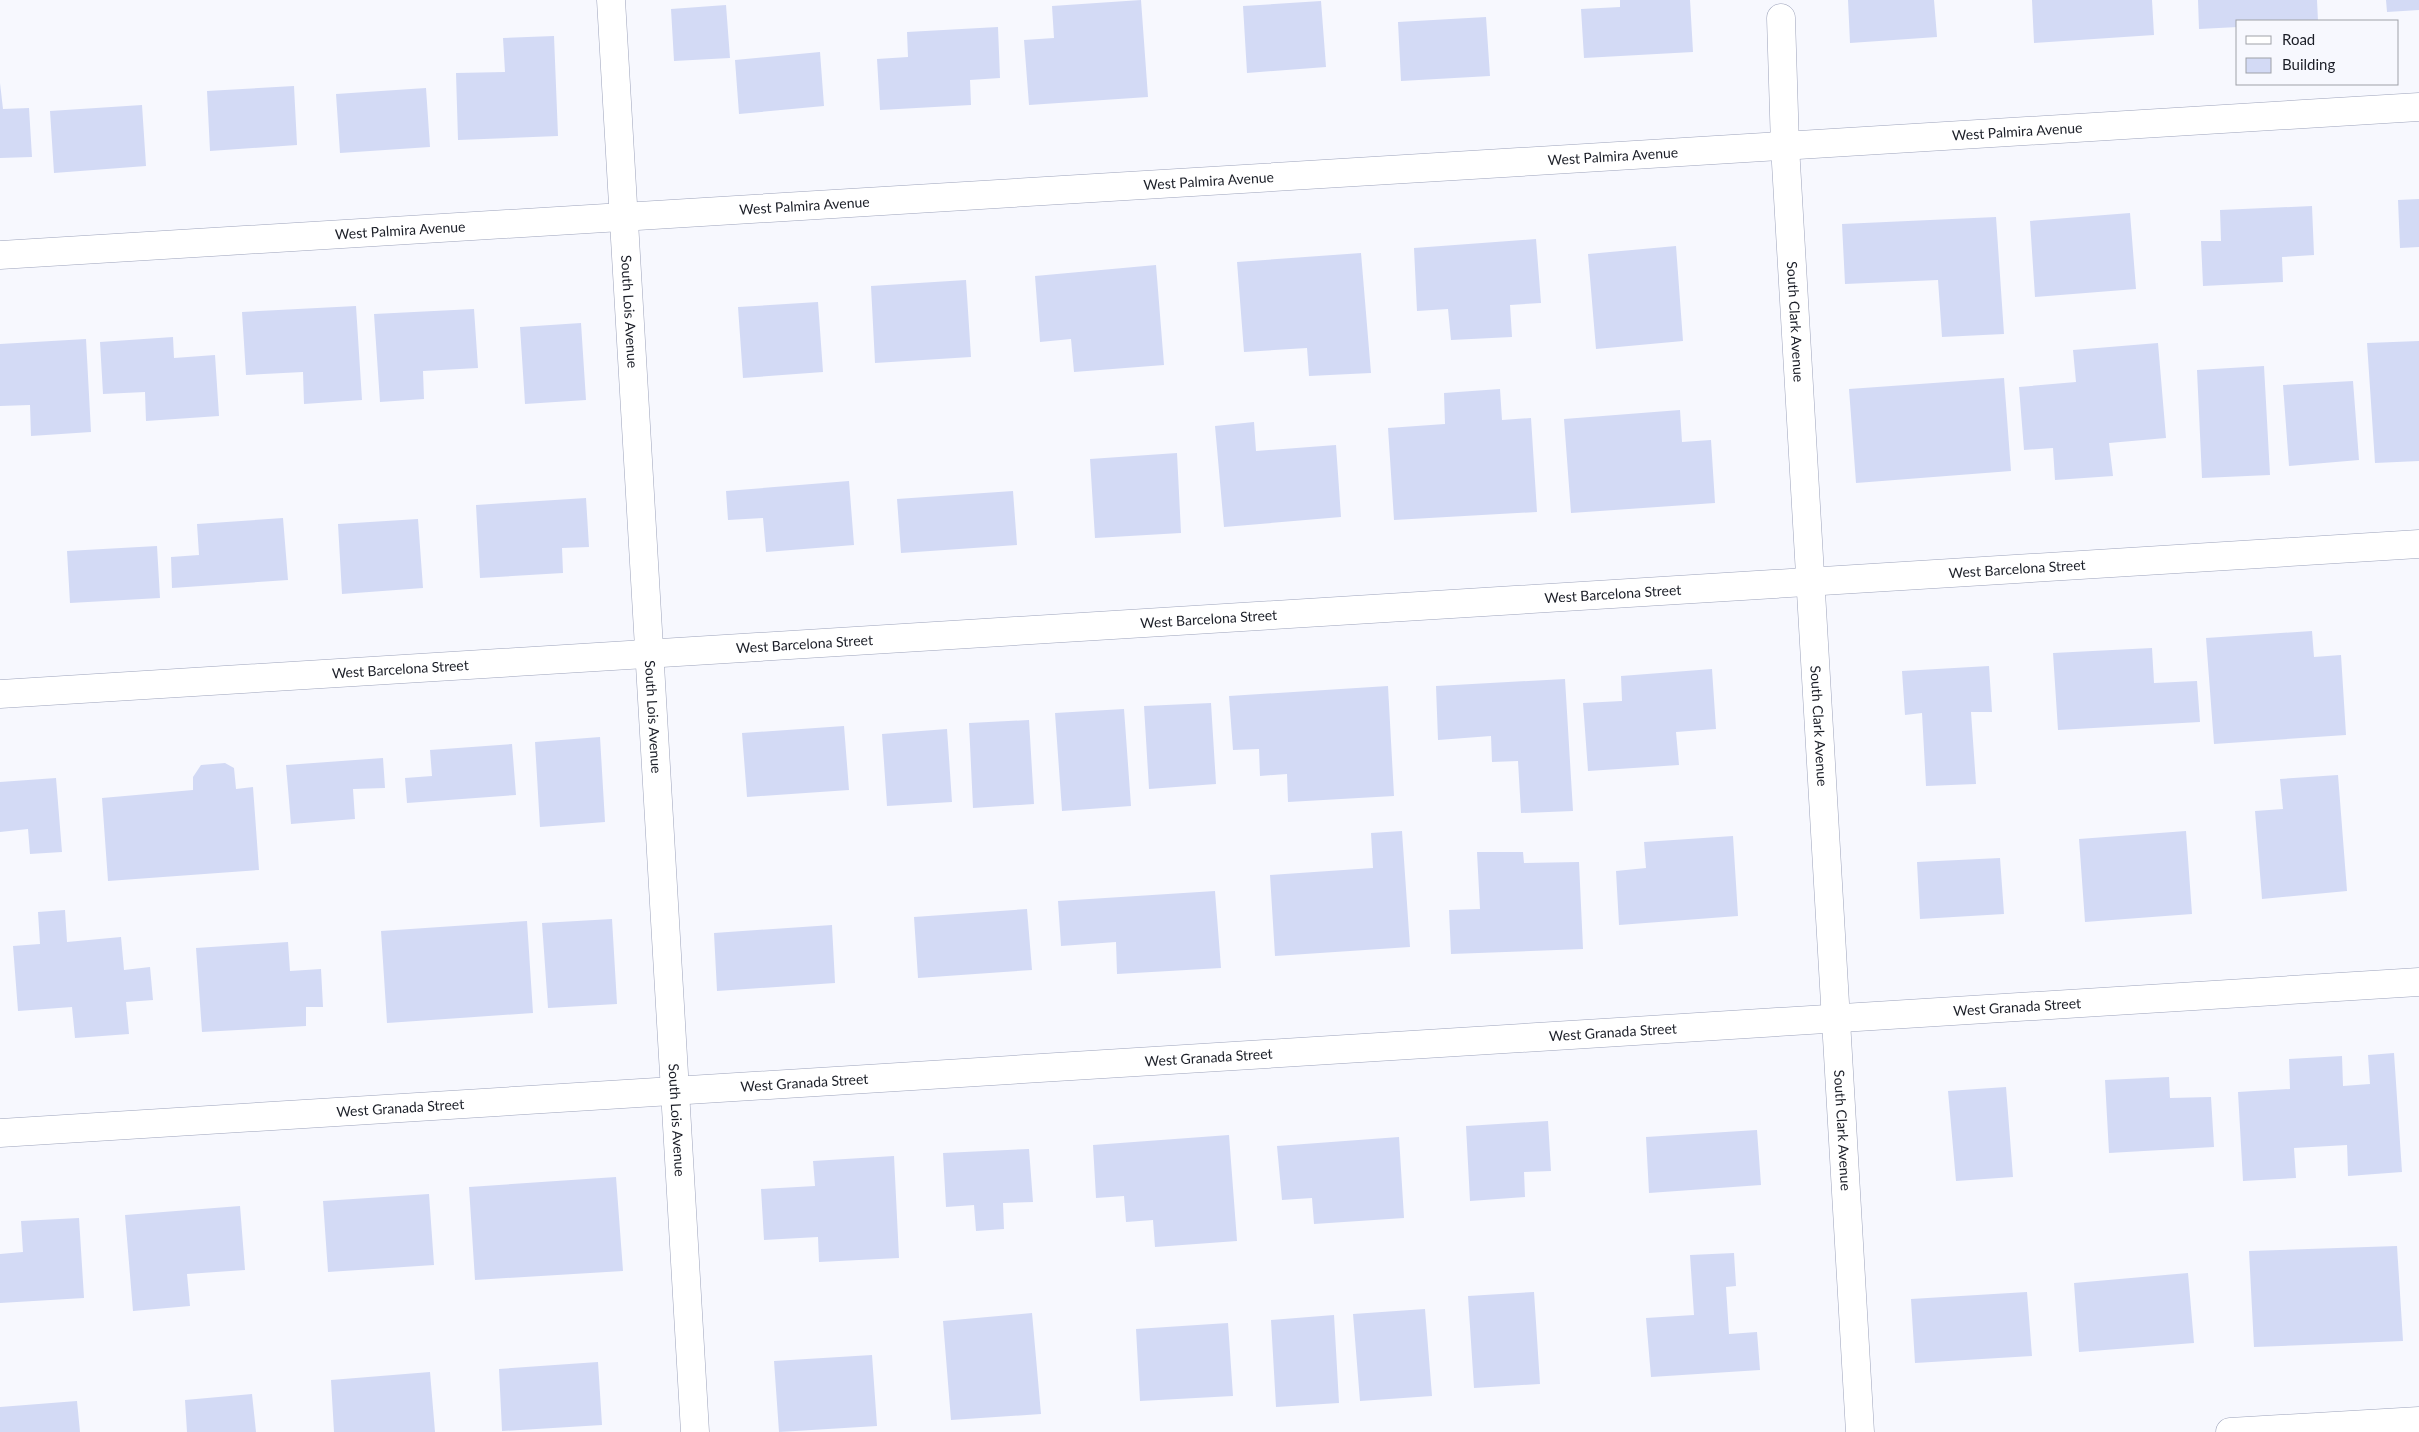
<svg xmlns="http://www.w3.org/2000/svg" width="2419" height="1432" viewBox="0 0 2419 1432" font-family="Lato,sans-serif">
	<rect width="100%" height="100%" fill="#f7f8fe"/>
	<path fill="#d3daf5" d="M1141 0 1148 97 1029 105 1024 40 1054 38 1052 6Z
		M1620 0H1690L1693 52 1584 58 1581 9 1620 7Z
		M1848 0H1934L1937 37 1850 43Z
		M2032 0H2152L2154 35 2034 43Z
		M2198 0H2317L2318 21H2238V27L2199 29Z
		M2386 0H2419V10L2387 12Z
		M1321 1 1326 67 1247 73 1243 6Z
		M726 5 730 58 674 61 671 9Z
		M1486 17 1490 76 1401 81 1398 22Z
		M998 27 1000 78 970 80 971 105 880 110 877 59 908 57 907 32Z
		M554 36 558 136 458 140 456 73 505 72 503 38Z
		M820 52 824 106 739 114 735 60Z
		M0 83 3 109 29 108 32 157 0 158Z
		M294 86 297 145 210 151 207 91Z
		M426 88 430 147 340 153 336 94Z
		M142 105 146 166 54 173 50 111Z
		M2419 199V247L2400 248 2398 200Z
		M2312 206 2314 255 2282 257 2283 282 2203 286 2201 241H2221L2220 210Z
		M2130 213 2136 289 2035 297 2030 221Z
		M1996 217 2004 334 1942 337 1938 280 1845 284 1842 224Z
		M1536 239 1541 303 1510 305 1512 337 1451 340 1448 309 1417 311 1414 248Z
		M1676 246 1683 341 1596 349 1588 254Z
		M1361 253 1371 373 1309 376 1307 348 1244 352 1237 262Z
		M1156 265 1164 365 1074 372 1071 339 1040 342 1035 276Z
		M966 280 971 357 875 363 871 286Z
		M818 302 823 372 743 378 738 307Z
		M356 306 362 400 304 404 303 372 246 375 242 312Z
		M474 309 478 368 423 371 424 399 380 402 374 314Z
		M581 323 586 400 525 404 520 327Z
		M173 337 174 358 215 355 219 416 146 421 145 392 103 394 100 342Z
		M86 339 91 432 31 436 30 405 0 406V344Z
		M2419 341V461L2375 463 2367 343Z
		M2158 343 2166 438 2109 443 2113 476 2055 480 2053 448 2024 450 2019 387 2076 382 2073 350Z
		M2264 366 2270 475 2202 478 2197 370Z
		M2004 378 2011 471 1856 483 1849 389Z
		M2353 381 2359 460 2289 466 2283 385Z
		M1500 389 1502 420 1531 418 1537 512 1394 520 1388 428 1445 424 1444 393Z
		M1680 410 1682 442 1711 440 1715 503 1571 513 1564 419Z
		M1254 422 1256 451 1336 445 1341 517 1224 527 1215 426Z
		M1177 453 1181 533 1095 538 1090 459Z
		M849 481 854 545 766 552 763 518 728 520 726 491Z
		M1013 491 1017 545 901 553 897 499Z
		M586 498 589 547 562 548 563 573 480 578 476 505Z
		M283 518 288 580 172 588 171 557 199 555 197 524Z
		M418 519 423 588 342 594 338 524Z
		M157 546 160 598 70 603 67 551Z
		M2312 631 2314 657 2341 655 2346 735 2214 744 2206 638Z
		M2152 648 2154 683 2197 681 2200 722 2058 730 2053 653Z
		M1989 666 1992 712H1971L1976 784 1926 786 1922 713 1905 715 1902 671Z
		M1712 669 1716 729 1676 732 1679 765 1588 771 1583 703 1622 701 1621 676Z
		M1565 679 1573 811 1521 813 1518 761 1492 762 1491 736 1438 740 1436 686Z
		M1388 686 1394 796 1288 802 1287 774 1260 776 1259 749 1233 750 1229 696Z
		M1211 703 1216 784 1149 789 1144 706Z
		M1124 709 1131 806 1062 811 1055 713Z
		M1029 720 1034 804 973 808 969 723Z
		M844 726 849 790 747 797 742 733Z
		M947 729 952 802 887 806 882 734Z
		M600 737 605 822 540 827 535 742Z
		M512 744 516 795 407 803 405 778 432 776 430 750Z
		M383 758 385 788 353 789 355 819 291 824 286 765Z
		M225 763 234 768 236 789 253 787 259 870 108 881 102 798 193 790V777L201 765Z
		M2338 775 2347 891 2262 899 2255 811 2283 809 2280 779Z
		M56 778 62 852 30 854 28 829 0 832V782Z
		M1402 831 1410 947 1275 956 1270 875 1373 868 1371 833Z
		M2186 831 2192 914 2085 922 2079 839Z
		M1733 836 1738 916 1619 925 1616 871 1646 868 1644 842Z
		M1477 852H1523L1524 863 1579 862 1583 949 1451 954 1449 910 1480 909Z
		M2000 858 2004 914 1920 919 1917 862Z
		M1215 891 1221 968 1117 974 1116 942 1061 946 1058 901Z
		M1027 909 1032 970 918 978 914 917Z
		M65 910 67 942 121 937 124 970 150 967 153 1000 126 1002 129 1034 75 1038 72 1007 18 1011 13 946 40 944 38 912Z
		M612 919 617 1004 548 1008 542 923Z
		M527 921 533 1013 387 1023 381 931Z
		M832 925 835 983 717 991 714 933Z
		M288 942 290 971 321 969 323 1007H306V1026L202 1032 196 948Z
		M2394 1053 2402 1172 2348 1176 2347 1145 2294 1148 2296 1178 2243 1181 2238 1092 2290 1089 2289 1059 2342 1056 2343 1086 2370 1084 2368 1055Z
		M2169 1077 2170 1098 2211 1097 2214 1147 2109 1153 2105 1080Z
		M2006 1087 2013 1177 1956 1181 1948 1091Z
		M1548 1121 1551 1171 1524 1172 1525 1197 1470 1201 1466 1126Z
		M1757 1130 1761 1185 1649 1193 1646 1137Z
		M1229 1135 1237 1241 1155 1247 1153 1220 1126 1222 1124 1196 1096 1198 1093 1145Z
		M1399 1137 1404 1218 1314 1224 1312 1198 1282 1200 1277 1146Z
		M1029 1149 1033 1202 1003 1203 1004 1229 976 1231 974 1205 946 1207 943 1153Z
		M894 1156 899 1258 819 1262 818 1237 764 1240 761 1189 815 1186 813 1161Z
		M616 1177 623 1271 475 1280 469 1187Z
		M429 1194 434 1265 328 1272 323 1201Z
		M240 1206 245 1270 187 1274 190 1306 133 1311 125 1215Z
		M79 1218 84 1298 0 1303V1254L23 1252 21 1221Z
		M2397 1246 2403 1341 2254 1347 2249 1251Z
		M1734 1253 1736 1286 1726 1287 1729 1334 1757 1332 1760 1370 1651 1377 1646 1318 1694 1315 1690 1255Z
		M2188 1273 2194 1343 2079 1352 2074 1283Z
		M1534 1292 1540 1384 1474 1388 1468 1296Z
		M2027 1292 2032 1356 1915 1363 1911 1299Z
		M1425 1309 1432 1396 1360 1401 1353 1314Z
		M1032 1313 1041 1414 951 1420 943 1321Z
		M1334 1315 1339 1403 1276 1407 1271 1320Z
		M1228 1323 1233 1396 1140 1401 1136 1329Z
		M872 1355 877 1426 779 1432 774 1361Z
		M598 1362 602 1425 502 1431 499 1369Z
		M430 1372 435 1432H334L331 1380Z
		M252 1394 256 1432H187L185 1400Z
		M77 1401 80 1432H0V1407Z"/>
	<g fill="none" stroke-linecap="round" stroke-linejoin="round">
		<g stroke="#9da3bb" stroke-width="29">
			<g id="street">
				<path id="s1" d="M1781 18 1785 146 1860 1432"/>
				<path id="s2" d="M0 255 2419 107"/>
				<path id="s3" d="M0 694 2419 544"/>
				<path id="s4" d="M0 1133 2419 982"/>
				<path d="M2230 1432 2419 1421"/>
			</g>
		</g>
		<g stroke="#9da3bb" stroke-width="29">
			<g id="secondary">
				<path id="s5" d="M611 0 695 1432"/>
			</g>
		</g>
		<use href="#street" stroke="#fff" stroke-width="28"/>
		<use href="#secondary" stroke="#fff" stroke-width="28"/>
	</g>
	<g text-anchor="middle" stroke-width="5" stroke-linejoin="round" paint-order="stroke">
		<g font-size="14" fill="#1b1e27" stroke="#f7f8fe">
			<text dy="5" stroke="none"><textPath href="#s2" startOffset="2021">West Palmira Avenue</textPath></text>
			<text dy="5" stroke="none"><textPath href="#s2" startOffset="1616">West Palmira Avenue</textPath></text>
			<text dy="5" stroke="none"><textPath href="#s2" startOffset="1211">West Palmira Avenue</textPath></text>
			<text dy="5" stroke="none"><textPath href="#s2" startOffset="806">West Palmira Avenue</textPath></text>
			<text dy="5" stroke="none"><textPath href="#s2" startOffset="401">West Palmira Avenue</textPath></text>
			<text dy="5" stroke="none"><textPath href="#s5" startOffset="312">South Lois Avenue</textPath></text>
			<text dy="5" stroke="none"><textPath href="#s1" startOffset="304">South Clark Avenue</textPath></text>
			<text dy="5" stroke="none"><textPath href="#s3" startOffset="2021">West Barcelona Street</textPath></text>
			<text dy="5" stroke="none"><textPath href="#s3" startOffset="1616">West Barcelona Street</textPath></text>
			<text dy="5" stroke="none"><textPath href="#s3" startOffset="1211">West Barcelona Street</textPath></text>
			<text dy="5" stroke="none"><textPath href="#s3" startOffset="806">West Barcelona Street</textPath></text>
			<text dy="5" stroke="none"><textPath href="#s3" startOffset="401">West Barcelona Street</textPath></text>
			<text dy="5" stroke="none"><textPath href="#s5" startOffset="718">South Lois Avenue</textPath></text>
			<text dy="5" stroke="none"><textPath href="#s1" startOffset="709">South Clark Avenue</textPath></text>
			<text dy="5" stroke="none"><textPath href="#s4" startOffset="2021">West Granada Street</textPath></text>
			<text dy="5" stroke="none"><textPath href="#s4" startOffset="1616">West Granada Street</textPath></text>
			<text dy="5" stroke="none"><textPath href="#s4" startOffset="1211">West Granada Street</textPath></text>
			<text dy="5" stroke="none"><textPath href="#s4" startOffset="806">West Granada Street</textPath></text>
			<text dy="5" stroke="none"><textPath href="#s4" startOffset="401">West Granada Street</textPath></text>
			<text dy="5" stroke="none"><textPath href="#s5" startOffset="1122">South Lois Avenue</textPath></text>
			<text dy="5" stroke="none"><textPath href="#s1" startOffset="1114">South Clark Avenue</textPath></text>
		</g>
	</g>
	<rect x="2236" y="20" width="162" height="65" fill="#f7f8fe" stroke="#9fa1a8"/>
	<rect x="2246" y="36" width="25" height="8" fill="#ffffff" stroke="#9fa1a8"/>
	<text x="2282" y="45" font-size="15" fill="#1b1e27">Road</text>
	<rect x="2246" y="58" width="25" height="15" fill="#d3daf5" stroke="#9fa1a8"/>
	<text x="2282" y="70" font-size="15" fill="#1b1e27">Building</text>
</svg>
